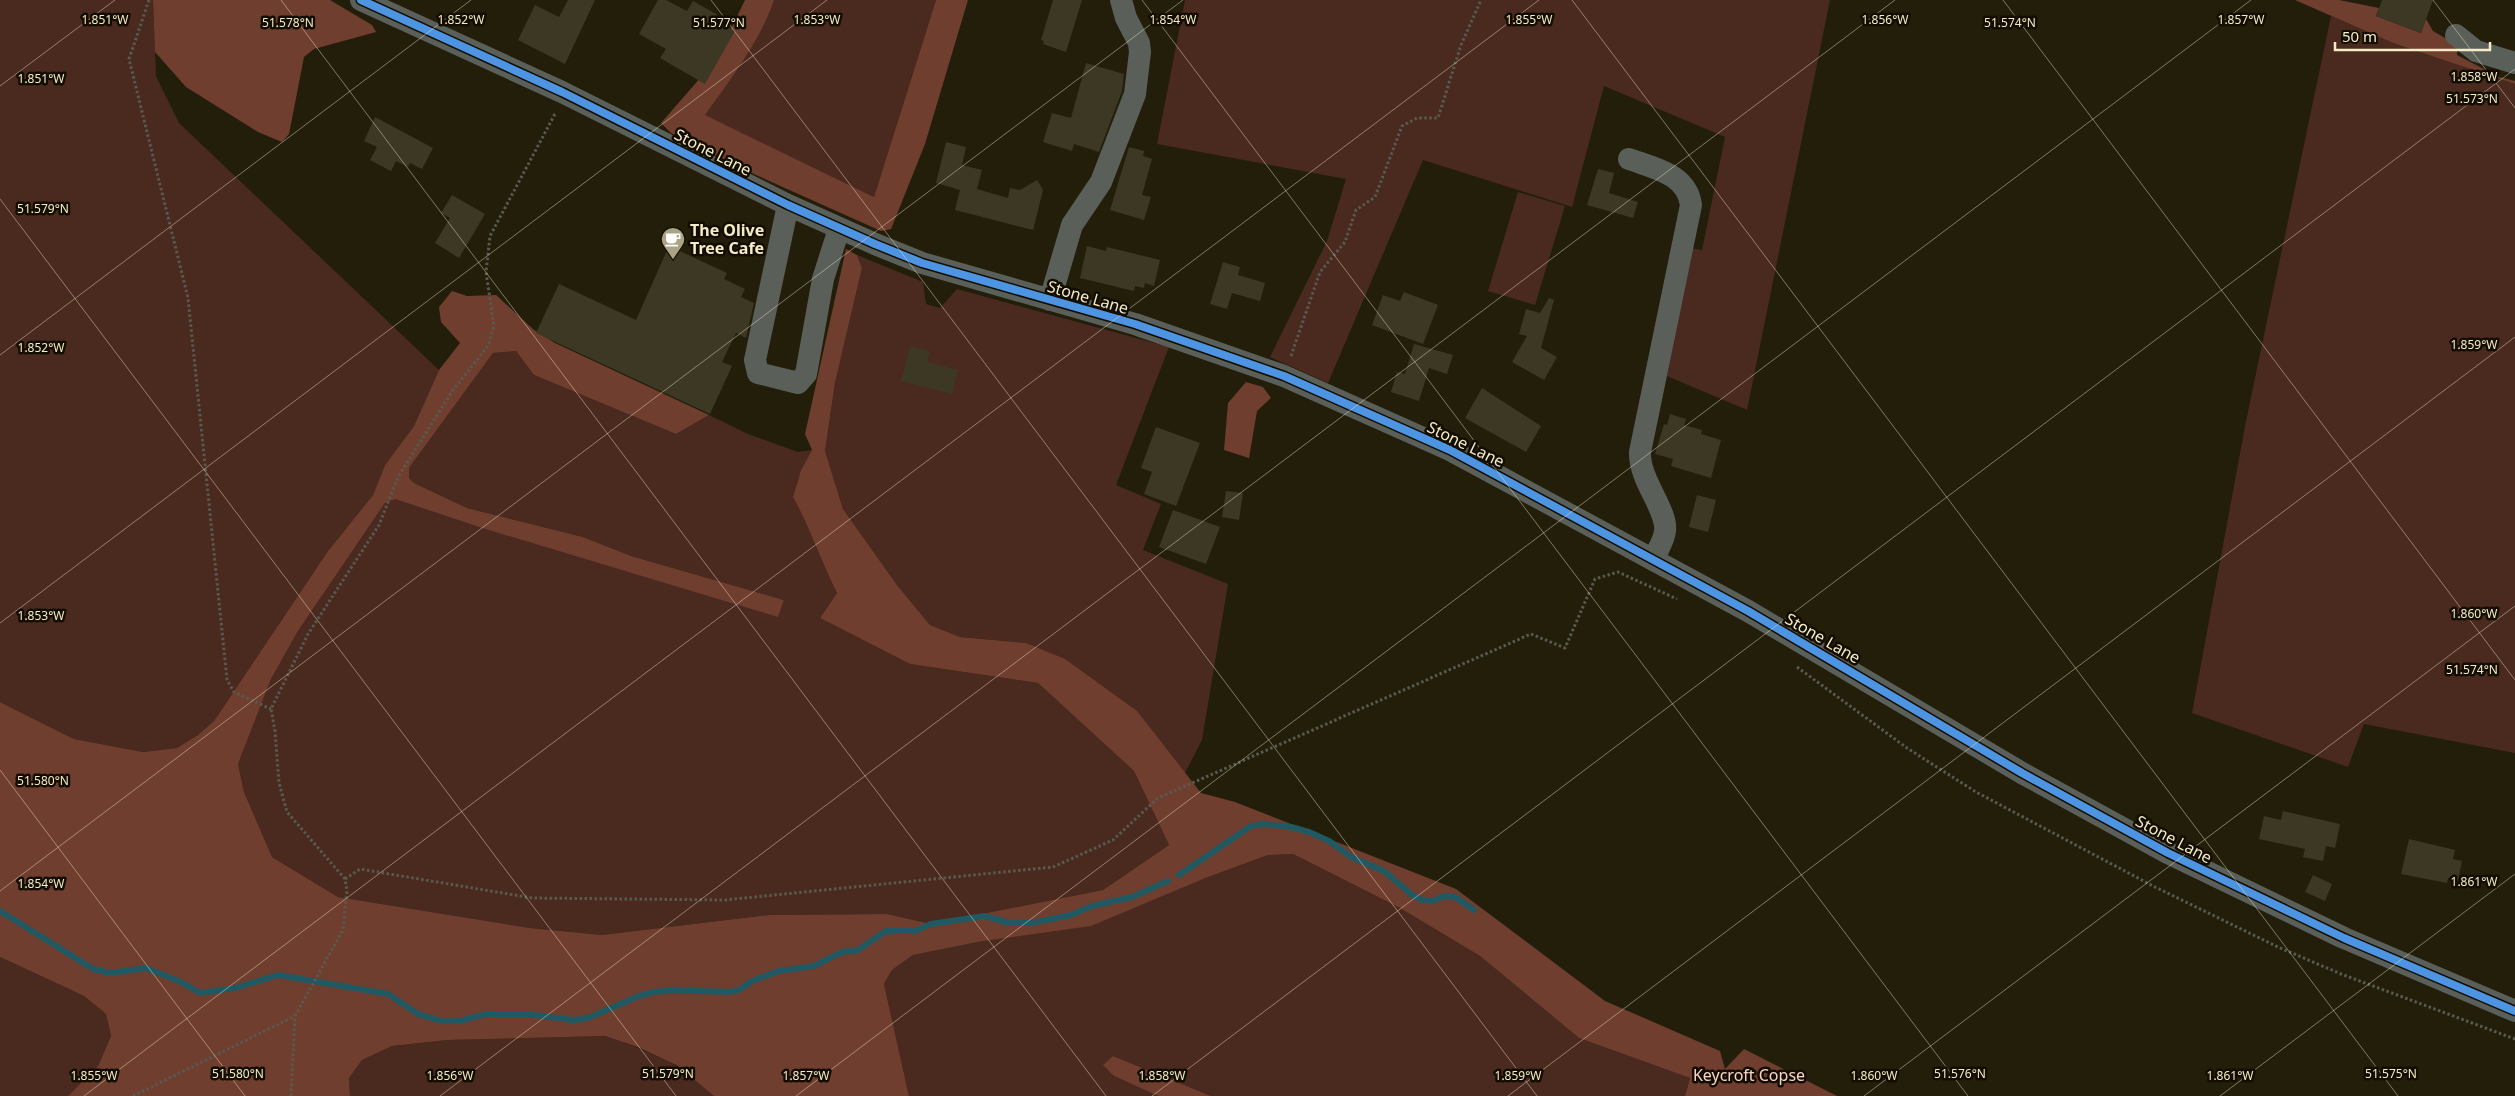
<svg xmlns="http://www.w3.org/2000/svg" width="2515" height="1096" viewBox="0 0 2515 1096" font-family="'Noto Sans',sans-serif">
	<rect width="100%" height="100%" fill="#221e0a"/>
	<path fill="#4a291f" d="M0 0H153L156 76 179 123 439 370 414 426 385 465 373 495 328 551 214 721 198 735 177 748 143 752 74 739 0 702Z
		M774 0H936L874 197 704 115C728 84 763 37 774 0Z
		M1185 0H1830L1747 410 1667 376 1690 248 1702 250 1725 137 1604 86 1572 207 1423 160 1328 383 1270 357 1327 241 1346 179 1157 144Z
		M2331 16 2393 43 2515 84V753L2364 724 2348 767 2192 713 2246 421Z
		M1518 192 1565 206 1535 305 1488 291Z
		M857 255 923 282 926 304 940 308 957 289 1169 347 1116 485 1161 504 1143 550 1228 584 1202 740 1185 773 1162 746 1026 643 960 637 930 625 897 585 843 509 825 451 835 383 862 268Z
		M516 351 534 375 676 434 709 415 748 434 798 452 812 450 801 470 793 497C810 528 821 561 837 593L820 618 910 664 1038 683 1134 771 1169 845 1103 890 931 924 887 914 769 915 602 935 530 928 338 897 272 857 244 792 238 764 271 679 298 631 385 503 395 499 482 528 778 616 784 600 631 556 583 537 467 508 414 483 409 478V468L493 353Z
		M1293 854 1400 908 1480 956 1579 1038 1690 1078 1685 1096H1211L1113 1056 1114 1076 1158 1096H909L884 984 892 970 913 955 983 941 1203 879 1268 855Z
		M0 957 84 996 106 1014 111 1036 98 1066 68 1096H0Z
		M605 1036C639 1048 691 1066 714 1096H350L349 1078 362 1060 392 1046 448 1040Z"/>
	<path fill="#703e2f" d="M153 0H330L372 25 376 32 314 49 304 57 289 134 282 142 258 132 186 87 155 52Z
		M745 0H774C763 37 728 83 705 115L874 197 936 0H968L925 144 891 229 881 231 756 175 671 133 661 123 715 61Z
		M2295 0H2339L2379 8 2376 16 2421 33 2426 19 2433 31 2457 45V55L2499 77 2515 81V84L2393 43Z
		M846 249 857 255 862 268 835 383 825 451 843 509 897 585 930 625 960 637 1026 643 1065 659 1137 711 1201 793 1235 802 1456 889 1605 1001 1720 1051 1725 1069 1744 1049 1837 1096H1685L1690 1078 1579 1038 1480 956 1400 908 1293 854 1268 855 1203 879 1091 926 983 941 913 955 892 970 884 984 909 1096H714L678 1066 640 1048 605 1036 448 1040 392 1046 362 1060 349 1078 350 1096H68L98 1066 111 1036 106 1014 84 996 0 957V702L74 739 143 752 177 748 198 735 214 721 328 551 373 495 385 465 414 426 439 370 460 343 441 322 439 307 452 291 467 296 496 295 534 330 555 343 709 415 676 434 534 375 516 351 493 353 409 468V478L414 483 467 508 583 537 631 556 784 600 778 617 482 528 395 499 385 503 298 631 271 679 238 764 244 792 272 857 338 897 530 928 602 935 769 915 887 914 931 924 1103 890 1169 845 1134 771 1038 683 910 664 820 618 837 593C821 561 810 528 793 497L801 470 812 450 805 434Z
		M1246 382 1263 387 1271 398 1257 411 1249 458 1224 450 1228 403Z
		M1113 1056 1211 1096H1158L1114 1076 1103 1065Z"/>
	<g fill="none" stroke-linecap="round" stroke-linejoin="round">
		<path stroke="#215963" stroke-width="6" d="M1179 875 1251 826 1263 824 1291 827 1309 832 1329 841 1351 857 1384 871 1412 895 1422 900 1433 901 1445 896 1455 897 1474 910
			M0 911 93 969 110 973 146 968 181 982 200 993 235 988 278 975 388 994 418 1014 441 1021H459L486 1014H527L573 1020 588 1018 639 996 654 992 672 990 729 992 739 990 752 981 779 971 814 966 842 952 858 950 886 931H915L931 924 985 916 1009 923H1031L1071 915 1092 906 1132 897 1168 881"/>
	</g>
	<path fill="#3c3824" d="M568 0H595L565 64 518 40 535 5 559 17Z
		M658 0H666L687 11 693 1 718 15 715 20 735 31 705 84 660 58 666 49 639 34Z
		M1053 0H1082L1066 52 1043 44 1044 41 1041 40Z
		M2382 0H2433L2421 33 2376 16Z
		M1086 63 1124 74 1122 91 1099 152 1074 144 1072 151 1043 142 1052 113 1071 118Z
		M375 117 433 148 422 169 410 163 408 167 396 161 391 171 370 160 377 147 364 141Z
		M946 142 966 147 962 165 982 170 977 189 1008 198 1010 188 1020 190 1037 180 1043 190 1033 230 955 210 960 190 936 183Z
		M1129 147 1144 151 1143 156 1152 159 1142 195 1151 197 1144 220 1110 210Z
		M1598 169 1614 173 1609 193 1638 202 1633 218 1587 205Z
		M452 195 485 214 459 258 435 243 450 218 441 213Z
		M669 246 727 273 724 279 745 289 741 297 754 303 746 338 736 333 722 362 732 366 710 414 536 333 559 284 636 320Z
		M1087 246 1106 251 1107 247 1160 260 1154 286 1145 283 1144 288 1135 286 1134 291 1080 278Z
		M1223 262 1240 267 1238 275 1265 283 1260 301 1232 293 1227 309 1210 304Z
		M1404 292 1438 305 1423 344 1372 325 1383 295 1400 301Z
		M1549 298 1554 300 1541 348 1557 357 1544 380 1512 362 1527 336 1519 334 1526 309 1540 313Z
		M1414 344 1453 355 1447 374 1429 368 1419 401 1391 392 1397 372 1405 374Z
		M910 346 930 351 927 362 958 370 952 394 901 381Z
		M1482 388 1541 426 1526 452 1465 418Z
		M1670 414 1686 419 1684 425 1702 430 1701 434 1721 440 1711 478 1671 466 1673 459 1655 454 1664 424 1667 425Z
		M1156 427 1200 443 1176 506 1144 494 1152 472 1141 468Z
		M1226 491 1243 493 1239 520 1222 517Z
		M1697 495 1716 500 1708 532 1689 527Z
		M1173 510 1220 527 1206 564 1159 547Z
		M2283 811 2340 824 2335 848 2326 846 2323 861 2303 857 2305 849 2259 839 2264 816 2281 820Z
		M2409 839 2455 850 2453 859 2462 861 2458 880 2448 878 2447 883 2401 874Z
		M2313 875 2332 884 2325 901 2305 892Z"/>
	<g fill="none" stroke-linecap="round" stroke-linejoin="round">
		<path stroke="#585a50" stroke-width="3" stroke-dasharray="2.5 2.5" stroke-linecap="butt" d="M149 0 129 59 188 298 227 680 234 692 271 709
			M1291 356 1320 272 1345 242 1356 210 1375 197 1402 126 1417 118H1438L1461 45 1481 0
			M1797 667 1907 748 1976 792 2153 886 2278 947 2341 974 2515 1039
			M345 879 360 869 532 898 725 900 1053 867 1113 840 1158 798 1531 634 1565 648 1595 579 1618 572 1677 599
			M133 1096 295 1016
			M291 1096 295 1016 343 930 347 891 345 879 287 812 279 783 275 731 271 709 308 634 379 525 398 477 453 390 488 346 494 326 486 272 490 236 556 112"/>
		<path stroke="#5a6059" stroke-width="22" d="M361 0 562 92 788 205 875 244 922 263 1135 324 1284 376 1450 450 1748 611 2022 773 2168 853 2344 938 2515 1011
			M2456 35 2476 51 2515 63
			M1629 159C1654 168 1687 174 1691 205L1640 452C1639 481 1668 510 1665 531 1664 541 1657 551 1653 560
			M788 205 755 360 758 373 798 383 806 374 823 279 839 229
			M1050 300 1072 225 1101 182 1135 94 1140 52 1139 43 1126 18 1121 0"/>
		<g stroke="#130d00" stroke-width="11">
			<path id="cycleway" d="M361 0 562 92 788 205 875 244 922 263 1135 324 1284 376 1450 450 1748 611 2022 773 2168 853 2344 938 2515 1011"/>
		</g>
		<use href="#cycleway" stroke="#4d94e3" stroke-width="8"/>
	</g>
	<path fill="none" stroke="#f5ebc7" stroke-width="1" stroke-opacity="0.45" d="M281 0 1106 1096M711 0 1537 1096M1142 0 1968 1096M1572 0 2398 1096M2003 0 2515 680M2433 0 2515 108M0 86 115 0M0 199 676 1096M0 355 471 0M0 623 827 0M0 770 245 1096M0 891 1183 0M84 1096 1539 0M440 1096 1895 0M796 1096 2251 0M1152 1096 2515 69M1508 1096 2515 337M1864 1096 2515 606M2220 1096 2515 874"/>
	<defs>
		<g id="cafe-pin" transform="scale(1.25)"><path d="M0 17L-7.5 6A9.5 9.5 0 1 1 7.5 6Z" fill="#aba385" stroke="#130d00"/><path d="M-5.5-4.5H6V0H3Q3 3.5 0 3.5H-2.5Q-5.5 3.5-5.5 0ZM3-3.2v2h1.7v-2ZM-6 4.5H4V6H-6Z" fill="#fff"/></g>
	</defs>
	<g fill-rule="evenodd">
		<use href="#cafe-pin" x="673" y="239"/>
	</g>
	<g text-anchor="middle" stroke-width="5" stroke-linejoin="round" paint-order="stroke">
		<g font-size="16" fill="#f5ebc7" stroke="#130d00">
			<text transform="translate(713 152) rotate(27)" y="6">Stone Lane</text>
			<text transform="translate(1088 297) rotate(16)" y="6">Stone Lane</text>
			<text transform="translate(1466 444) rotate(26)" y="6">Stone Lane</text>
			<text transform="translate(1823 638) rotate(30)" y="6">Stone Lane</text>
			<text transform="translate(2174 839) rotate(28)" y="6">Stone Lane</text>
		</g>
		<g font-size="16" font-weight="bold" fill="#f5ebc7" stroke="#130d00" text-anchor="start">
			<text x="690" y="236">The Olive<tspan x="690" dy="18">Tree Cafe</tspan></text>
		</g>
		<g font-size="16" fill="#fad4ca" stroke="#130d00">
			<text x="1749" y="1081">Keycroft Copse</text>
		</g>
	</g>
	<g font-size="12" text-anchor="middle" fill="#f5ebc7" stroke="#130d00" stroke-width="5" stroke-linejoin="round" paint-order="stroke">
		<text x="1173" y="24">1.854°W</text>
		<text x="105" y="24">1.851°W</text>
		<text x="461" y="24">1.852°W</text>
		<text x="817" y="24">1.853°W</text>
		<text x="1529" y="24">1.855°W</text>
		<text x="1885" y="24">1.856°W</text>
		<text x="2241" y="24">1.857°W</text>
		<text x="288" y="27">51.578°N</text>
		<text x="719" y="27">51.577°N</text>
		<text x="2010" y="27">51.574°N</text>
		<text x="2474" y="81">1.858°W</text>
		<text x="41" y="83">1.851°W</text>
		<text x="2472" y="103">51.573°N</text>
		<text x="43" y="213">51.579°N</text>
		<text x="2474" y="349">1.859°W</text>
		<text x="41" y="352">1.852°W</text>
		<text x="2474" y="618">1.860°W</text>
		<text x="41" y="620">1.853°W</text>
		<text x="2472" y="674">51.574°N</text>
		<text x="43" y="785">51.580°N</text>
		<text x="2474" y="886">1.861°W</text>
		<text x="41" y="888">1.854°W</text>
		<text x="238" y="1078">51.580°N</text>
		<text x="668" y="1078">51.579°N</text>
		<text x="1960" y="1078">51.576°N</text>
		<text x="2391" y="1078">51.575°N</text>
		<text x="94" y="1080">1.855°W</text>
		<text x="450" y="1080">1.856°W</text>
		<text x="806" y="1080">1.857°W</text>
		<text x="1162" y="1080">1.858°W</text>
		<text x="1518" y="1080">1.859°W</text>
		<text x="1874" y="1080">1.860°W</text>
		<text x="2230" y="1080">1.861°W</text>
	</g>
	<path d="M2335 42v8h155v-8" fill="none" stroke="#f5ebc7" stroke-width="2.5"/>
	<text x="2342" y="42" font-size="15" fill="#f5ebc7" stroke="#130d00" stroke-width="4" paint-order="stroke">50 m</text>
</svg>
